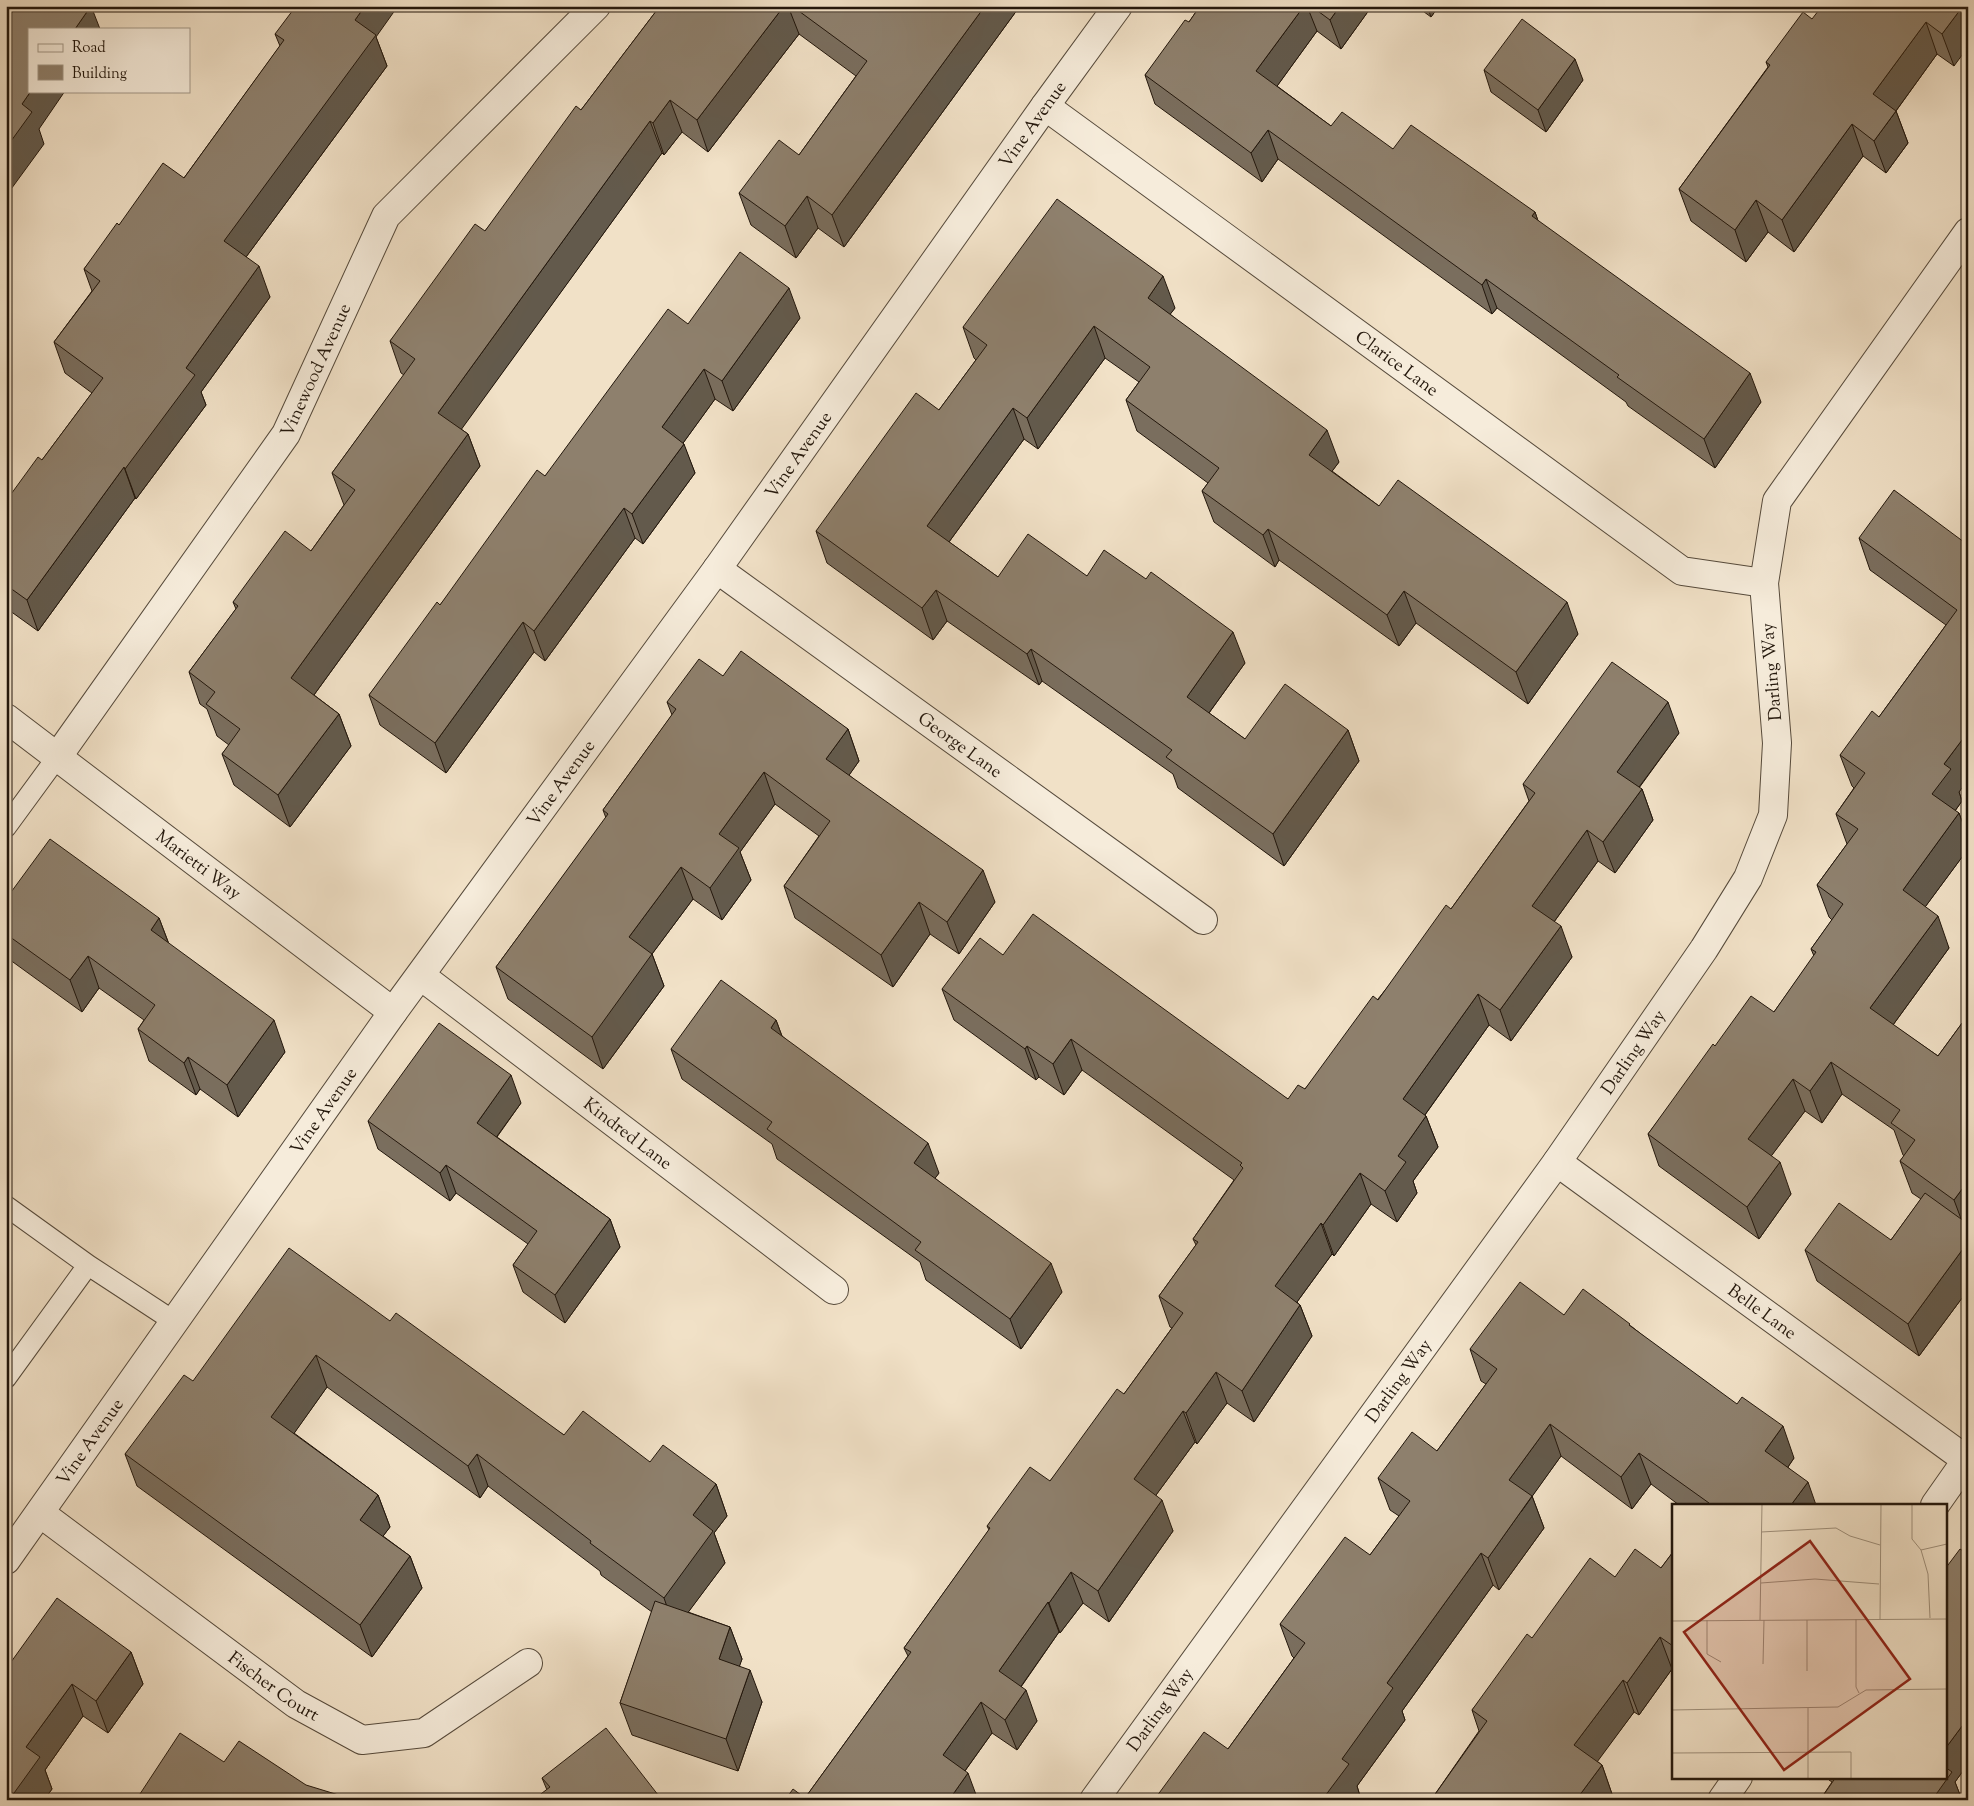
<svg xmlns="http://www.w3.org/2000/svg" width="1974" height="1806" viewBox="0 0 1974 1806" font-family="'Sorts Mill Goudy',serif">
	<rect width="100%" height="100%" fill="#f1e1c7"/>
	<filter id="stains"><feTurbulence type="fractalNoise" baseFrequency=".004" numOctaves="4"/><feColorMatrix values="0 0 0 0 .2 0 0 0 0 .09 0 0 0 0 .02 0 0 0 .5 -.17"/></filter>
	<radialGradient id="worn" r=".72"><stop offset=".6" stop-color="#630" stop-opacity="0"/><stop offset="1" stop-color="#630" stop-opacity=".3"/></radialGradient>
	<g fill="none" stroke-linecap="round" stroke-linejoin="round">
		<g stroke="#564a3b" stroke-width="22">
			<path id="service" d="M6 827 58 756
				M6 1206 88 1265 175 1322
				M6 1378 88 1265"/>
		</g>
		<g stroke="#564a3b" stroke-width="30">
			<g id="minor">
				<path id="s1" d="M1045 106 1682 571 1764 583"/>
				<path id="s2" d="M717 569 1203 920"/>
				<path id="s3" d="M6 718 393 1012"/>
				<path id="s4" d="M58 756 286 434 386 216 596 6"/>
				<path id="s5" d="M421 976 834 1290"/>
				<path id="s6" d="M1557 1162 1968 1461"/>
				<path d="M1935 1505 1968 1458"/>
				<path id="s7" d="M40 1513 296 1704 362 1740 424 1733 528 1663"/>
				<path id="s8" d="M6 1560 393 1012 717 569 1045 106 1118 6"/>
				<path d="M1722 1800 1738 1777"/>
			</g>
		</g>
		<g stroke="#564a3b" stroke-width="30">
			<g id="tertiary">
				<path id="s9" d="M1094 1800 1557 1162 1704 949 1748 878 1773 815 1777 743 1764 583 1777 501 1968 232"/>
			</g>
		</g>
		<use href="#service" stroke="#f6ecdb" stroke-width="20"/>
		<use href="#minor" stroke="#f6ecdb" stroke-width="28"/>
		<use href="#tertiary" stroke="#f6ecdb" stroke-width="28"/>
	</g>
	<path fill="#7a6e5e" stroke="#23170c" d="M660 6H1020L844 247 818 228 796 258 751 225 739 193 799 155 856 76 799 34 708 152 682 132 664 155 662 153 461 429 468 434 480 466 314 695 339 714 351 746 290 827 234 785 222 754 229 745 217 736 207 709 200 704 189 672 236 609 233 602 311 551 344 505 332 473 404 375 401 373 390 341 485 231 581 110Z
		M1200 6H1372L1341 49 1317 31 1277 86 1331 126 1393 149 1535 212 1538 221 1761 402 1715 468 1628 406 1626 402 1497 308 1492 314 1278 159 1262 182 1155 104 1145 75 1189 22Z
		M1416 6H1439L1431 17Z
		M1968 6 1954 66 1937 54 1896 111 1908 143 1886 173 1863 156 1794 252 1768 232 1746 262 1691 221 1679 189 1768 67 1766 62 1812 19Z
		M275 34 376 37 387 66 246 257 270 297 201 392 206 405 136 499 135 498 38 631 6 608V501L42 460 92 393 65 373 54 342 92 291 84 269 119 225 184 178 280 46Z
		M1484 70 1583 80 1546 132 1491 92Z
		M1175 308 1170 314 1339 462 1332 471 1379 506 1578 634 1528 704 1416 623 1399 646 1279 560 1275 567 1214 522 1202 491 1208 483 1137 431 1126 400 1139 382 1105 358 1038 449 1024 439 949 542 998 577 1087 576 1245 663 1209 713 1245 739 1348 730 1359 761 1284 866 1178 788 1173 774 1042 681 1039 685 947 621 933 640 827 563 816 531 939 410 976 360 974 358 963 327Z
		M800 318 733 411 715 399 683 443 695 473 643 544 635 538 545 661 534 652 446 773 380 725 369 695 440 605 545 476 688 324Z
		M1859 538 1968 545 1959 792 1962 801 1955 811 1959 813 1968 838V849L1925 907 1949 948 1893 1025 1938 1056 1968 1015V1290L1919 1356 1817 1281 1805 1250 1891 1240 1921 1199 1912 1193 1900 1161 1904 1156 1903 1155 1894 1130 1842 1094 1822 1123 1805 1111 1771 1156 1791 1194 1759 1239 1659 1166 1648 1134 1715 1046 1774 1012 1814 956 1811 949 1832 920 1829 917 1817 885 1847 844 1836 814 1854 788 1852 786 1840 755 1879 717 1946 625 1870 570Z
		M723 676 848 729 859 761 849 775 995 902 959 954 930 934 893 987 795 918 784 886 819 836 775 804 740 852 751 880 722 920 693 899 652 954 664 986 603 1069 508 999 496 967 606 818 603 810 672 715 667 702Z
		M1679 733 1639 788 1642 789 1653 820 1615 873 1598 861 1554 922 1572 957 1511 1041 1489 1025 1425 1115 1426 1116 1438 1147 1413 1181 1417 1193 1397 1222 1371 1204 1334 1256 1332 1254 1297 1302 1300 1305 1312 1336 1254 1422 1227 1403 1197 1444 1195 1442 1156 1495 1173 1531 1109 1622 1083 1603 1060 1633 1059 1632 1021 1687 1037 1721 1017 1750 992 1733 965 1771 805 1798 908 1656 904 1648 989 1530 987 1526 1050 1481 1124 1394 1172 1328 1170 1327 1159 1296 1196 1245 1193 1239 1234 1180 1082 1070 1064 1095 1039 1077 1036 1080 954 1020 942 989 1003 955 1288 1099 1305 1089 1451 909 1529 801 1523 784Z
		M159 918 169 944 285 1052 238 1117 200 1089 196 1095 149 1061 138 1029 144 1020 99 988 82 1012 6 957V934Z
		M776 1020 782 1036 939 1173 935 1178 1062 1292 1021 1349 926 1280 920 1262 777 1159 772 1144 682 1079 671 1049Z
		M521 1103 497 1137 610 1219 620 1247 565 1323 523 1292 513 1265 528 1244 456 1193 450 1201 378 1149 368 1121Z
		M1564 1315 1631 1326 1794 1458 1788 1467 1816 1505H1679L1651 1484 1632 1509 1561 1456 1532 1496 1544 1528 1499 1590 1493 1585 1402 1711 1405 1720 1357 1786 1360 1796 1357 1800H1154L1228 1749 1294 1658 1292 1656 1280 1624 1370 1555 1399 1516 1390 1510 1378 1478 1437 1451 1486 1384 1481 1381 1470 1349Z
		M390 1321 564 1435 650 1462 716 1484 727 1516 714 1533 725 1563 688 1612 730 1627 742 1659 739 1666 762 1702 738 1771 632 1735 620 1703 652 1612 601 1575 600 1571 488 1486 480 1498 327 1387 294 1433 378 1495 390 1527 383 1536 410 1556 422 1588 372 1657 137 1486 125 1454 193 1381Z
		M1673 1552V1670L1672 1669 1639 1715 1634 1712 1597 1761 1602 1765 1613 1797 1611 1800H1431L1479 1731 1472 1710 1532 1638 1615 1577 1661 1568Z
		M1968 1554V1764L1955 1782 1962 1800H1820L1832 1782 1829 1780 1828 1777H1945Z
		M131 1652 143 1684 108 1733 83 1716 45 1770 52 1789 44 1800H6V1669Z
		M542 1778 662 1800 547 1790Z"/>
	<path fill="#635a4c" stroke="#23170c" d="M91 6 100 29H75Z
		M365 6H398L376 37 387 66 235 272 224 241 355 20Z
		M784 6H788L799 34 708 152 697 120Z
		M985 6H1020L844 247 832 215Z
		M1304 6H1307L1317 31 1267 100 1256 71Z
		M1340 6H1372L1341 49 1330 20Z
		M1427 6H1439L1431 17Z
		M1963 6H1968V47L1954 66 1942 34Z
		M1926 22 1937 54 1885 126 1873 94Z
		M1575 59 1583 80 1546 132 1538 110Z
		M31 91H65L39 129 44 144 6 196V148L22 104Z
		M670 100 682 132 664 155 653 123Z
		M1896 111 1908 143 1886 173 1874 141Z
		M650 121 662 153 450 445 438 413Z
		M1852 124 1863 156 1794 252 1782 220Z
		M1268 130 1278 159 1262 182 1251 153Z
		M807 196 818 228 796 258 785 226Z
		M1756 200 1768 232 1746 262 1735 230Z
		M1535 212 1545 241 1532 216Z
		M259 266 270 297 201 392 206 405 136 499 125 469 186 368Z
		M1163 276 1175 308 1159 329 1148 298Z
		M1486 279 1497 308 1492 314 1482 285Z
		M789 288 800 318 733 411 722 381Z
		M1094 326 1105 358 1038 449 1027 418Z
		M704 369 715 399 673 457 662 427Z
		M1750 373 1761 402 1715 468 1704 439Z
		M1013 408 1024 439 938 557 927 526Z
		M1327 430 1339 462 1321 486 1309 455Z
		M468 434 480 466 303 710 291 678Z
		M684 444 695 473 643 544 632 514Z
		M124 467 135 498 38 631 27 600Z
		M624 508 635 538 545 661 534 631Z
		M1268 529 1279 560 1275 567 1263 535Z
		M936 590 947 621 933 640 922 608Z
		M1404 591 1416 623 1399 646 1387 615Z
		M1567 602 1578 634 1528 704 1516 672Z
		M523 622 534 652 446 773 435 743Z
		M1233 632 1245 663 1198 728 1187 697Z
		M1031 649 1042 681 1039 685 1027 654Z
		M1668 702 1679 733 1628 802 1617 772Z
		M339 714 351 746 290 827 278 795Z
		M848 729 859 761 838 791 826 759Z
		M1348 730 1359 761 1284 866 1273 834Z
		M1968 732V780L1959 792 1962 801 1944 826 1932 794 1944 764Z
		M764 772 775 804 740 852 751 880 722 920 710 888 719 834Z
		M1642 789 1653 820 1615 873 1603 842Z
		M1959 813 1968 838V849L1914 922 1903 890Z
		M1587 830 1598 861 1543 937 1532 906Z
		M681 867 693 899 652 954 664 986 603 1069 592 1037 629 937Z
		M983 870 995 902 959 954 947 922Z
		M919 902 930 934 893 987 881 955Z
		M1938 916 1949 948 1882 1040 1870 1008Z
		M159 918 171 950 151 930Z
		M1561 926 1572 957 1511 1041 1500 1010Z
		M88 956 99 988 82 1012 70 980Z
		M1478 994 1489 1025 1414 1130 1403 1099Z
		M274 1020 285 1052 238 1117 227 1085Z
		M776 1020 787 1050 771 1028Z
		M1071 1039 1082 1070 1064 1095 1053 1064Z
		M1027 1046 1039 1077 1036 1080 1025 1049Z
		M188 1057 200 1089 196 1095 184 1063Z
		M1831 1062 1842 1094 1822 1123 1810 1091Z
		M511 1075 521 1103 487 1150 477 1123Z
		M1793 1079 1805 1111 1760 1171 1748 1139Z
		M1426 1116 1438 1147 1413 1181 1417 1193 1397 1222 1385 1191 1398 1156Z
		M928 1143 939 1173 924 1193 914 1163Z
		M1780 1162 1791 1194 1759 1239 1747 1207Z
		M446 1165 456 1193 450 1201 440 1173Z
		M1360 1173 1371 1204 1334 1256 1323 1225Z
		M1968 1181V1229L1966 1232 1954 1200Z
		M610 1219 620 1247 565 1323 555 1295Z
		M1321 1223 1332 1254 1286 1317 1275 1286Z
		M1968 1242V1290L1919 1356 1908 1324Z
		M1051 1263 1062 1292 1021 1349 1010 1319Z
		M1300 1305 1312 1336 1254 1422 1242 1391Z
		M316 1355 327 1387 283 1449 271 1417Z
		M1216 1372 1227 1403 1197 1444 1186 1413Z
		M1183 1411 1195 1442 1145 1510 1134 1479Z
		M1550 1424 1561 1456 1521 1512 1509 1480Z
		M1783 1426 1794 1458 1777 1483 1765 1451Z
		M1639 1453 1651 1484 1632 1509 1621 1477Z
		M477 1454 488 1486 480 1498 468 1466Z
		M1808 1482 1816 1505H1791Z
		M716 1484 727 1516 714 1533 725 1563 675 1630 664 1598 693 1515Z
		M378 1495 390 1527 371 1552 360 1520Z
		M1532 1496 1544 1528 1499 1590 1488 1558Z
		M1162 1500 1173 1531 1109 1622 1098 1591Z
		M1481 1553 1493 1585 1402 1711 1405 1720 1357 1786 1360 1796 1357 1800H1322L1342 1759 1387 1683Z
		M410 1556 422 1588 372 1657 360 1625Z
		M1071 1572 1083 1603 1060 1633 1049 1603Z
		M1048 1602 1059 1632 1010 1702 999 1671Z
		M730 1627 742 1659 731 1691 719 1659Z
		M1660 1637 1672 1669 1639 1715 1627 1683Z
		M131 1652 143 1684 108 1733 96 1701Z
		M750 1670 762 1702 738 1771 726 1739Z
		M1623 1680 1634 1712 1586 1777 1574 1745Z
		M72 1684 83 1716 45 1770 52 1789 44 1800H9L26 1747Z
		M1026 1690 1037 1721 1017 1750 1005 1720Z
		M981 1702 992 1733 954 1786 943 1755Z
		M1968 1718V1764L1955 1782 1962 1800H1932L1945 1777V1749Z
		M1602 1765 1613 1797 1611 1800H1576Z
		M968 1773 978 1800H949Z"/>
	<path fill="#8e806d" stroke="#23170c" d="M6 6H91L75 29H29V91H31L22 104 32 112 6 148Z
		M296 6H365L355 20 376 35 224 241 259 266 186 368 195 375 125 469 124 467 27 600 6 585V501L38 457 42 460 103 378 54 342 100 281 84 269 117 223 119 225 163 163 184 178 284 40 275 34Z
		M660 6H784L697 120 670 100 653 123 650 121 438 413 468 434 291 678 339 714 278 795 222 754 240 729 206 704 215 692 189 672 238 606 233 602 285 531 311 551 355 490 332 473 415 359 390 341 475 224 485 231 576 106 581 110Z
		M792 6H985L832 215 807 196 785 226 739 193 779 140 799 155 867 61Z
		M1200 6H1304L1256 71 1331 126 1342 112 1393 149 1411 125 1535 212 1532 216 1750 373 1704 439 1617 377 1619 375 1486 279 1482 285 1268 130 1251 153 1145 75 1185 20 1189 22Z
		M1311 6H1340L1330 20Z
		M1822 6H1963L1942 34 1926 22 1873 94 1896 111 1874 141 1852 124 1782 220 1756 200 1735 230 1679 189 1770 65 1766 62 1803 12 1812 19Z
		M1522 19 1575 59 1538 110 1484 70Z
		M1057 199 1163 276 1148 298 1327 430 1309 455 1379 506 1398 480 1567 602 1516 672 1404 591 1387 615 1268 529 1263 535 1202 491 1219 468 1126 400 1150 367 1094 326 1027 418 1013 408 927 526 998 577 1028 534 1087 576 1104 550 1146 579 1151 572 1233 632 1187 697 1245 739 1285 684 1348 730 1273 834 1166 757 1172 750 1031 649 1027 654 936 590 922 608 816 531 916 393 939 410 987 345 963 327Z
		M740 252 789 288 722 381 704 369 662 427 684 444 632 514 624 508 534 631 523 622 435 743 369 695 437 602 440 605 537 470 545 476 668 309 688 324Z
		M1894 490 1968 545V732L1944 764 1951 769 1932 794 1959 813 1903 890 1938 916 1870 1008 1938 1056 1968 1015V1181L1954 1200 1900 1161 1915 1140 1891 1123 1900 1110 1831 1062 1810 1091 1793 1079 1748 1139 1780 1162 1747 1207 1648 1134 1713 1044 1715 1046 1751 996 1774 1012 1816 952 1811 949 1843 904 1817 885 1858 829 1836 814 1865 773 1840 755 1872 711 1879 717 1957 610 1859 538Z
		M741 651 848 729 826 759 983 870 947 922 919 902 881 955 784 886 830 821 764 772 719 834 739 848 710 888 681 867 629 937 652 954 592 1037 496 967 608 814 603 810 676 709 667 702 699 659 723 676Z
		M1612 662 1668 702 1617 772 1642 789 1603 842 1587 830 1532 906 1561 926 1500 1010 1478 994 1403 1099 1426 1116 1398 1156 1406 1162 1385 1191 1360 1173 1323 1225 1321 1223 1275 1286 1300 1305 1242 1391 1216 1372 1186 1413 1183 1411 1134 1479 1162 1500 1098 1591 1071 1572 1049 1603 1048 1602 999 1671 1026 1690 1005 1720 981 1702 943 1755 968 1773 949 1800H785L793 1789 805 1798 911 1652 904 1648 990 1528 987 1526 1030 1467 1050 1481 1117 1389 1124 1394 1183 1313 1159 1296 1198 1242 1193 1239 1243 1168 1240 1165 1242 1163 1071 1039 1053 1064 1027 1046 1025 1049 942 989 980 938 1003 955 1033 914 1288 1099 1298 1085 1305 1089 1373 996 1378 1000 1446 905 1451 909 1535 793 1523 784Z
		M50 839 159 918 151 930 274 1020 227 1085 188 1057 184 1063 138 1029 155 1005 88 956 70 980 6 934V899Z
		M721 980 776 1020 771 1028 928 1143 914 1163 1051 1263 1010 1319 915 1250 921 1242 767 1129 772 1122 671 1049Z
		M439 1023 511 1075 477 1123 610 1219 555 1295 513 1265 537 1231 446 1165 440 1173 368 1121Z
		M1925 1193 1968 1224V1242L1908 1324 1805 1250 1839 1203 1891 1240Z
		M289 1248 390 1321 396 1313 564 1435 583 1411 650 1462 663 1445 716 1484 693 1515 713 1531 664 1598 590 1543 591 1541 477 1454 468 1466 316 1355 271 1417 378 1495 360 1520 410 1556 360 1625 125 1454 184 1375 193 1381Z
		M1520 1282 1564 1315 1583 1289 1630 1324 1629 1325 1737 1404 1742 1397 1783 1426 1765 1451 1808 1482 1791 1505H1707L1709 1503 1639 1453 1621 1477 1550 1424 1509 1480 1532 1496 1488 1558 1481 1553 1387 1683 1393 1688 1342 1759 1349 1764 1322 1800H1154L1204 1732 1228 1749 1305 1643 1280 1624 1345 1537 1370 1555 1410 1501 1378 1478 1412 1432 1437 1451 1497 1369 1470 1349Z
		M1635 1549 1661 1568 1673 1552V1646L1660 1637 1627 1683 1623 1680 1574 1745 1602 1765 1576 1800H1431L1487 1721 1472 1710 1527 1634 1532 1638 1590 1558 1615 1577Z
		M1960 1549 1968 1554V1718L1945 1749V1569Z
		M57 1598 131 1652 96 1701 72 1684 26 1747 40 1757 9 1800H6V1669Z
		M655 1601 730 1627 719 1659 750 1670 726 1739 620 1703Z
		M606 1728 662 1800H533L550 1787 542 1778Z
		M180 1733 224 1762 239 1741 306 1785 355 1800H136Z
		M1945 1767 1952 1772 1932 1800H1820L1836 1777H1945Z"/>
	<g text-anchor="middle" stroke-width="4" stroke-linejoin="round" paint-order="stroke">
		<g font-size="18" fill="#23170c" stroke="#f6ecdb">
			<text dy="6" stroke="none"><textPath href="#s8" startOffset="1765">Vine Avenue</textPath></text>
			<text dy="6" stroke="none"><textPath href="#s1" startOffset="436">Clarice Lane</textPath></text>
			<text dy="6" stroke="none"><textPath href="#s4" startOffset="465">Vinewood Avenue</textPath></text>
			<text dy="6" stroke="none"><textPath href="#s8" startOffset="1360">Vine Avenue</textPath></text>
			<text transform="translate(1771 672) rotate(-95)" y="6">Darling Way</text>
			<text dy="6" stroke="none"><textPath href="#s2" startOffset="300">George Lane</textPath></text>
			<text dy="6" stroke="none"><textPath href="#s8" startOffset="955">Vine Avenue</textPath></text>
			<text dy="6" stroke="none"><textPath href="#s3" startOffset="242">Marietti Way</textPath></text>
			<text dy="6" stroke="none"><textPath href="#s9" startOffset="922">Darling Way</textPath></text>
			<text dy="6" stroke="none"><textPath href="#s8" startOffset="550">Vine Avenue</textPath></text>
			<text dy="6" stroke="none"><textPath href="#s5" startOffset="260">Kindred Lane</textPath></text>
			<text dy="6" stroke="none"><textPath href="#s6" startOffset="254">Belle Lane</textPath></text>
			<text dy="6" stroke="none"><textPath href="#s9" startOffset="518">Darling Way</textPath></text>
			<text dy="6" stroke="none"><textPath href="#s8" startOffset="145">Vine Avenue</textPath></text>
			<text dy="6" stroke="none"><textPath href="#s7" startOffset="291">Fischer Court</textPath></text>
			<text dy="6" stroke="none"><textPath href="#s9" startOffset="112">Darling Way</textPath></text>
		</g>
	</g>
	<g transform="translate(1672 1504)">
		<rect width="275" height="275" fill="#f1e1c7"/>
		<path fill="none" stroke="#9f907c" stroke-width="1" d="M240 0V35L249 46 256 70 258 114M89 28 164 24 178 32 208 41M249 46 275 40M89 79 143 75 207 80M184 115V183L187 189M208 115 209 0M35 116V150L49 158M88 116 90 0M135 116V167M0 117 275 115M91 160 92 116M0 206 166 203 194 186 275 185M0 242V262M0 249 179 248V275M136 275V204"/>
		<path fill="#8f2418" fill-opacity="0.15" stroke="#8f2418" stroke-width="2.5" d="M138 37 238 175 112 266 12 128Z"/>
		<rect width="275" height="275" fill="none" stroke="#23170c" stroke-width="2.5"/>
	</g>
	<rect width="1974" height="1806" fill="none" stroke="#f1e1c7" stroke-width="25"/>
	<rect x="8" y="8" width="1959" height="1791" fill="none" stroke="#23170c" stroke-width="2.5"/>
	<rect x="12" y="12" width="1949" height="1781" fill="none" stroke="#23170c"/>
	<rect x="28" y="28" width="162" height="65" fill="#f6ecdb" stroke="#a29788"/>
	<rect x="38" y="44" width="25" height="8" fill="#f6ecdb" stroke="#a29788"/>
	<text x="72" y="52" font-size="15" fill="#23170c">Road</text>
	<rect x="38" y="65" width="25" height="15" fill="#8e806d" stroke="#a29788"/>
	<text x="72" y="78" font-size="15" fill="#23170c">Building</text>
	<rect width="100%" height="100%" filter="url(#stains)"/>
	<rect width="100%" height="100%" fill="url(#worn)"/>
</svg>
